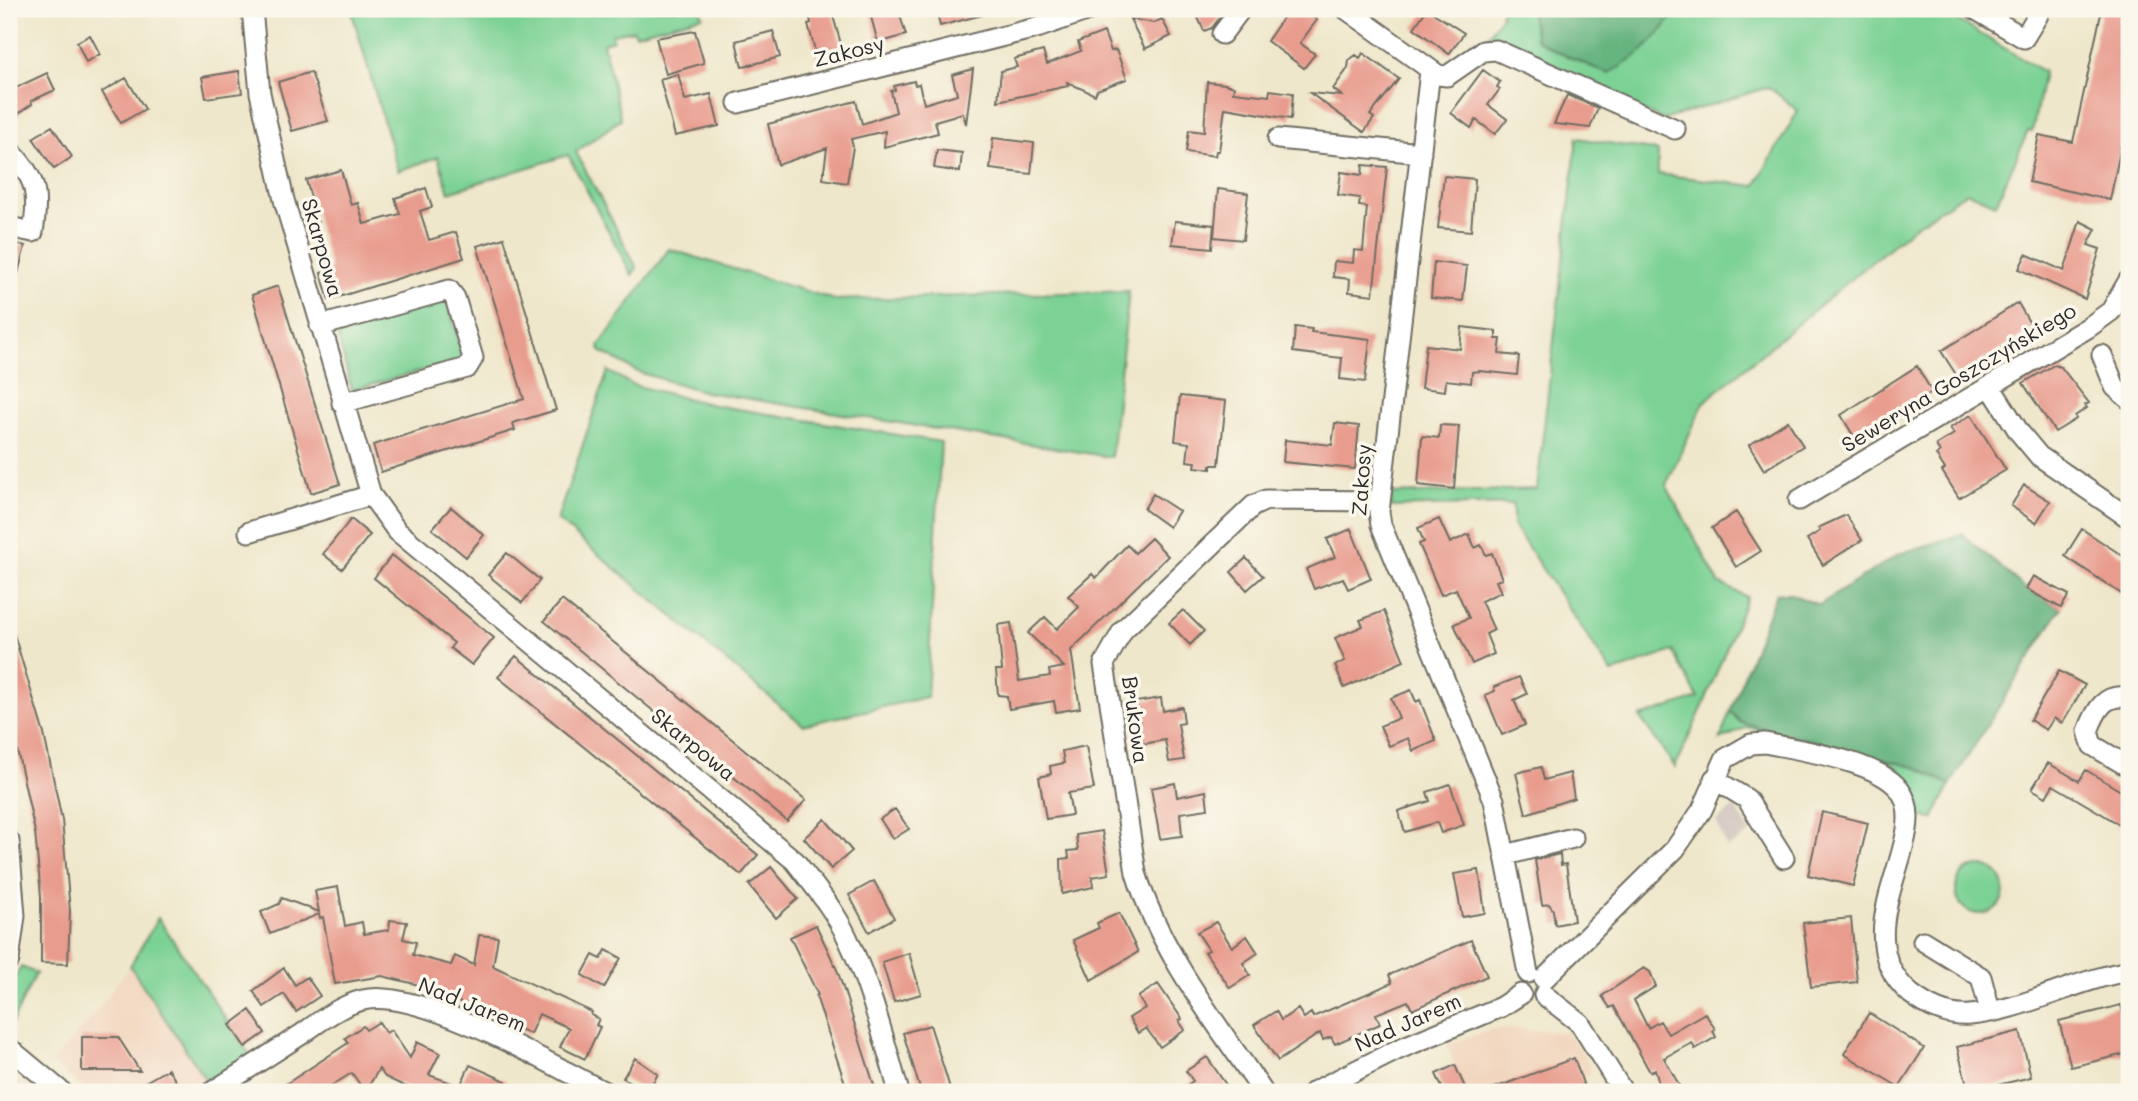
<svg xmlns="http://www.w3.org/2000/svg" width="2138" height="1101" viewBox="0 0 2138 1101" font-family="Mali,sans-serif">
	<rect width="100%" height="100%" fill="#fbf7ec"/>
	<filter id="ink" filterUnits="userSpaceOnUse"><feTurbulence type="fractalNoise" baseFrequency=".0143" numOctaves="2"/><feDisplacementMap in="SourceGraphic" scale="14" xChannelSelector="R" yChannelSelector="G"/><feConvolveMatrix kernelMatrix="1 2 1 2 8 2 1 2 1" color-interpolation-filters="sRGB"/></filter>
	<filter id="wash" filterUnits="userSpaceOnUse"><feTurbulence type="fractalNoise" baseFrequency=".00686" numOctaves="4" result="noise"/><feDisplacementMap in="SourceGraphic" scale="28" xChannelSelector="R" yChannelSelector="G"/><feGaussianBlur stdDeviation="1.57" result="paint"/><feColorMatrix in="noise" values="0 0 0 0 0 0 0 0 0 0 0 0 0 0 0 0 0 1.4 0 .05"/><feComposite in="paint" operator="in"/></filter>
	<g filter="url(#wash)">
		<rect width="100%" height="100%" fill="#efe7cb"/>
		<path fill="#f1d5bd" d="M130 966 208 1083 195 1092H90L51 1063 87 1023Z
			M1514 1028 1568 1033 1587 1060 1591 1072 1582 1076 1587 1092H1467L1446 1045 1492 1029Z"/>
		<path fill="#cec1ba" d="M1735 807 1751 833 1727 848 1716 821Z"/>
		<path fill="#7cd194" stroke="#547e60" stroke-width="2" d="M351 9H700L703 16 635 34 634 30 612 34 613 40 603 43 621 119 576 152 637 268 632 275 568 155 449 192 438 157 398 171Z
			M1502 9H1530L1536 39 1558 52 1607 73 1644 48 1676 9H1939L2044 72 2032 132 2028 131 1996 204 1967 192 1916 225 1704 402 1666 485 1719 583 1747 597 1703 706 1675 767 1640 717 1698 698 1673 651 1612 673 1513 525V504L1390 507 1392 494 1537 489 1577 138 1658 151V174L1755 186 1798 111 1769 87 1663 120 1484 41 1501 17Z
			M669 249 835 300 1129 291 1111 457 706 392 638 372 600 351 599 346Z
			M447 299 464 359 352 390 336 330Z
			M608 371 633 385 713 405 941 442 927 697 803 725 557 520Z
			M1730 711 1740 722 1918 768 1950 785 1933 819 1919 816V800L1914 787 1899 769 1887 762 1747 727 1720 740Z
			M1956 890a24 24 0 1 1 48 0a24 24 0 1 1-48 0Z
			M158 918 250 1055 208 1083 130 966Z
			M21 967 36 973 9 1029V988Z"/>
		<path fill="#65b37e" stroke="#486f54" stroke-width="2" d="M1530 9H1676C1662 36 1635 60 1608 74L1558 52 1536 39Z
			M1962 534 2026 589 2061 608 1950 785 1918 768 1740 722 1730 711 1776 594 1788 593 1819 605 1899 554Z"/>
		<g id="blocks">
			<path fill="#e89c8e" d="M808 9H831L843 51 817 58 808 24 811 23Z
				M869 9H898L906 35 878 43Z
				M936 9H986V14L940 26Z
				M1194 9H1226L1212 28 1204 31Z
				M1289 9H1303L1317 20 1300 43 1315 54 1304 68 1267 41Z
				M1427 9 1464 33 1449 54 1414 28Z
				M2102 9H2129V111L2125 129 2129 131 2126 147 2121 146 2110 200 2029 182 2039 135 2073 142Z
				M1130 19 1154 23 1162 19 1171 36 1145 49Z
				M695 31 704 63 666 74 656 38Z
				M773 31 780 57 742 67 736 41Z
				M1104 32 1111 51 1116 50 1127 79 1097 90 1095 95 1067 82 1068 86 998 101 1001 71 1017 67 1014 59 1043 51 1047 64 1081 51 1078 42Z
				M90 35 100 54 86 62 77 42Z
				M1363 53 1399 79 1370 115 1374 118 1364 132 1310 93 1342 96 1333 89 1348 68 1349 60 1356 55 1360 58Z
				M973 69 966 124 963 113 935 121 938 133 884 147 885 131 851 139 853 147 847 183 823 179 827 148 778 165 768 124 856 101 862 124 896 112 891 91 895 90 894 86 914 81 915 85 919 84 924 104 957 94 952 75Z
				M1483 70 1500 82 1497 87 1500 89 1488 105 1507 119 1495 134 1476 120 1471 128 1451 113Z
				M239 71 242 93 206 98 202 77Z
				M311 72 328 121 292 131 278 82Z
				M47 73 55 90 31 101 32 104 9 120V91Z
				M678 74 685 100 711 94 719 126 675 136 660 79Z
				M126 78 145 109 121 123 102 92Z
				M1207 82 1225 84 1234 87 1233 92 1269 96 1270 90 1293 93 1291 119 1225 108 1219 151H1216L1215 156 1186 152 1189 130 1204 132Z
				M1567 95 1598 108 1590 128 1554 124Z
				M52 126 72 157 54 169 33 138Z
				M993 138 1034 143 1031 174 990 169Z
				M937 150 962 153 960 172 934 168Z
				M1363 165 1387 167 1373 295 1349 292 1350 279 1333 277 1334 261 1353 263 1354 250 1363 251 1367 207 1359 206 1360 198 1338 195 1341 172 1362 175Z
				M341 170 351 205 358 203 364 224 400 214 395 198 426 188 432 207 420 211 429 240 456 232 464 258 329 300 321 273 331 270 306 180Z
				M1444 176 1475 179 1471 231 1438 228Z
				M1218 189 1248 193 1243 240 1214 237Z
				M1175 221 1214 225 1212 248 1172 244Z
				M2080 221 2096 229 2088 245 2100 249 2085 299 2019 269 2026 254 2064 271Z
				M504 238 556 410 513 423 515 430 381 472 373 445 524 399 477 246Z
				M9 242 25 246 14 289 9 288Z
				M1434 262 1467 266 1463 301 1431 298Z
				M278 286 340 484 311 493 252 295Z
				M2018 303 2033 329 1957 376 1941 351Z
				M1295 327 1312 329 1311 332 1370 339 1365 382 1340 379 1342 358 1293 352Z
				M1462 327 1496 331V339H1501L1499 354 1519 356 1517 375 1480 371 1472 372 1471 383 1446 380 1445 391 1421 388 1426 345 1460 349Z
				M2054 365 2061 367 2089 403 2085 405 2087 408 2075 416 2076 419 2055 432 2023 383Z
				M1917 366 1932 392 1856 440 1841 415Z
				M1180 396 1226 401 1219 465H1211V469L1195 467 1196 462 1187 461 1189 443 1175 441Z
				M1971 415 2006 470 1959 498 1942 471 1945 469 1936 455 1940 452 1936 445 1954 434 1950 428Z
				M1788 421 1803 446 1764 470 1749 445Z
				M1335 423 1359 426 1355 469 1283 462 1285 440 1332 445Z
				M1440 425 1459 426 1454 489 1418 485 1422 436 1439 438Z
				M2024 485 2050 501 2036 523 2011 506Z
				M1153 494 1179 511 1169 527 1144 509Z
				M451 507 484 535 466 557 432 529Z
				M1736 512 1761 551 1736 567 1712 528Z
				M1846 515 1862 540 1823 565 1807 539 1820 531 1818 528Z
				M351 519 370 535 342 569 323 554Z
				M1439 519 1450 543 1469 534 1475 548 1481 545 1486 555 1492 553 1502 579 1496 581 1501 592 1481 601 1494 630 1486 634 1494 654 1472 664 1454 624 1469 618 1456 589 1441 595 1419 544 1424 542 1418 528Z
				M1351 529 1371 579 1348 589 1343 578 1314 589 1306 569 1335 557 1327 539Z
				M2082 529 2129 560V599L2065 556Z
				M1151 538 1168 556 1071 650 1080 708 1056 712 1054 701 1009 709 1007 696 998 695 996 670H1002L998 625 1011 623 1019 681 1050 676 1049 670 1064 667 1028 633 1045 617 1057 629 1079 607 1068 596 1092 574 1096 578 1127 545 1135 553Z
				M507 553 540 580 522 603 488 575Z
				M392 555 494 638 472 665 450 648 454 643 374 578Z
				M1246 558 1263 576 1247 590 1231 572Z
				M2033 576 2069 595 2061 608 2026 589Z
				M562 600 806 800 787 821 544 621Z
				M1183 610 1204 631 1190 645 1169 623Z
				M1384 611 1404 661 1344 688 1335 665 1345 661 1335 638 1363 626 1360 620Z
				M13 631 44 734 62 820 70 911 68 964 41 963V897L35 832 9 713V632Z
				M516 656 758 855 741 875 498 677Z
				M2059 671 2085 685 2062 723 2054 718 2046 730 2030 720Z
				M1519 677 1527 694 1514 700 1525 725 1502 735 1485 695 1495 691 1494 687Z
				M1411 690 1416 702 1420 700 1436 741 1413 751 1408 738 1389 746 1380 726 1399 718 1391 698Z
				M1161 698 1163 711 1182 707 1184 723 1178 724 1184 760 1169 762 1165 740 1143 744 1136 702Z
				M1086 746 1094 789 1068 793 1072 815 1046 819 1039 777 1051 774 1050 766 1064 763 1062 751Z
				M2048 763 2079 781 2086 770 2129 796V830L2053 785 2046 797 2032 789Z
				M1541 767 1544 780 1570 773 1574 798 1526 814 1516 773Z
				M1175 783 1177 797 1206 791 1208 809 1180 813 1182 836 1160 839 1151 788Z
				M1450 784 1464 825 1441 833 1437 822 1405 832 1398 811 1430 801 1427 792Z
				M895 809 909 829 893 839 880 819Z
				M1822 812 1868 823 1853 886 1808 875Z
				M825 819 852 851 831 869 804 838Z
				M1102 831 1109 874 1092 877 1093 887 1062 894 1061 859 1069 858 1068 851 1078 850 1076 835Z
				M1560 854 1561 865 1566 864 1574 921 1555 925 1553 910 1549 904 1542 905 1535 860Z
				M771 867 798 899 776 918 749 885Z
				M1479 870 1485 913 1462 917 1454 874Z
				M874 881 894 918 869 932 849 895Z
				M338 887 345 926 362 922 364 934 389 930 390 920 407 922 403 939 416 942 413 955 451 965 455 956 474 965 479 935 498 937 493 966 592 1012 591 1015 599 1019 596 1025 600 1027 585 1059 560 1047 569 1028 539 1014 530 1034 443 995 444 991 382 976 335 984 323 917 320 918 319 914 270 934 261 912 279 904 282 898 319 912 315 891Z
				M1119 913 1138 952 1091 980 1073 940 1099 928 1097 923Z
				M1851 918 1857 982 1811 987 1803 923Z
				M1216 922 1232 947 1247 936 1258 953 1243 963 1250 975 1230 988 1205 952 1209 950 1197 932Z
				M816 925 838 972 875 1088 863 1092H848L816 996 818 995 790 937Z
				M1471 940 1487 976 1412 1010 1408 1001 1376 1014 1380 1024 1335 1044 1331 1037 1323 1040 1320 1033 1278 1061 1254 1025 1276 1011 1281 1020 1298 1009 1304 1018 1311 1013 1313 1017 1392 983 1389 975Z
				M606 950 621 958 604 988 582 975 593 955 601 959Z
				M909 953 921 994 894 1002 882 962Z
				M284 968 295 985 307 977 320 996 296 1012 284 994 264 1007 253 991Z
				M1644 968 1650 972 1656 986 1634 1000 1648 1028 1660 1021 1668 1034 1705 1013 1715 1029 1713 1031 1716 1037 1695 1049 1692 1043 1664 1058 1683 1092H1661L1655 1069 1650 1072 1614 1006 1610 1008 1602 996Z
				M1158 984 1182 1019 1179 1021 1185 1030 1160 1047 1146 1028 1138 1033 1129 1018 1145 1008 1138 997Z
				M2121 1005 2129 1036V1053L2071 1067 2059 1021Z
				M250 1010 265 1033 245 1047 230 1025Z
				M1869 1013 1924 1048 1899 1087 1844 1054Z
				M379 1022 386 1033 391 1030 410 1058 417 1042 440 1053 429 1075 460 1086 470 1065 506 1081 501 1092H417L385 1077 379 1069 365 1092 352 1073 321 1092H274L348 1043 345 1038 363 1026 366 1030Z
				M930 1025 946 1075 951 1092H921L903 1033Z
				M2020 1031 2031 1077 1969 1092 1957 1047Z
				M82 1037H118L140 1071H82Z
				M1207 1057 1231 1092H1177L1193 1081 1186 1071Z
				M635 1058 658 1074 647 1092 623 1078Z
				M1574 1058 1586 1092H1488L1487 1091Z
				M1455 1065 1467 1092H1444L1436 1074Z
				M168 1069 183 1092H128Z"/>
		</g>
	</g>
	<g filter="url(#ink)">
		<use href="#blocks" fill-opacity="0" stroke="#706d63" stroke-width="2"/>
		<g fill="none" stroke-linecap="round" stroke-linejoin="round">
			<g stroke="#706d63" stroke-width="23">
				<path id="minor" d="M252 9 260 93 284 200 371 495 397 531 795 861C814 886 834 909 847 937 871 987 884 1040 899 1092
					M1346 9 1438 75 1447 76 1483 51 1496 50 1675 129
					M1975 9 2024 38 2038 15
					M1222 34 1241 9
					M1430 71 1379 512 1381 525 1494 800 1528 973
					M738 103 1040 27 1092 9
					M1278 139 1421 153
					M9 150C37 178 39 194 33 232L9 227
					M320 326 449 290 455 298 473 358 467 368 342 403
					M2102 355 2115 387 2129 399
					M1990 386 2019 432 2039 456 2129 518
					M1799 500 2089 327 2111 311 2129 280
					M249 532 371 495
					M2129 698C2105 692 2096 710 2088 731L2092 745 2129 767
					M1714 779 1747 799 1784 858
					M9 841 15 916 9 960
					M1506 855 1573 838
					M1923 941 1981 977 1990 1011
					M1544 979 1675 849 1702 810 1725 759 1751 744 1765 743C1800 750 1877 761 1899 789 1937 835 1838 932 1911 994 1928 1007 1948 1017 1970 1015 2024 1010 2075 980 2129 971
					M1544 995 1580 1023 1623 1092
					M9 1048 62 1092
					M212 1092C242 1073 272 1053 302 1034 320 1021 341 1005 363 1000 419 987 552 1065 605 1092
					M1263 1092C1216 1022 1161 954 1136 873L1104 664 1123 630 1253 506 1266 500 1380 501
					M1313 1092 1399 1049 1501 1007 1521 994"/>
			</g>
			<use href="#minor" stroke="#fff" stroke-width="19"/>
		</g>
	</g>
	<g text-anchor="middle" stroke-width="7" stroke-linejoin="round" paint-order="stroke">
		<g font-size="21" fill="#2b2b2b" stroke="#fbf7ec">
			<text transform="translate(849 52) rotate(-14)" y="7">Zakosy</text>
			<text transform="translate(322 248) rotate(74)" y="7">Skarpowa</text>
			<text transform="translate(1959 378) rotate(-31)" y="7">Seweryna Goszczyńskiego</text>
			<text transform="translate(1362 480) rotate(-86)" y="7">Zakosy</text>
			<text transform="translate(1135 720) rotate(82)" y="7">Brukowa</text>
			<text transform="translate(693 745) rotate(39)" y="7">Skarpowa</text>
			<text transform="translate(472 1005) rotate(22)" y="7">Nad Jarem</text>
			<text transform="translate(1408 1023) rotate(-24)" y="7">Nad Jarem</text>
		</g>
	</g>
	<rect width="2138" height="1101" fill="none" stroke="#fbf7ec" stroke-width="35"/>
</svg>
